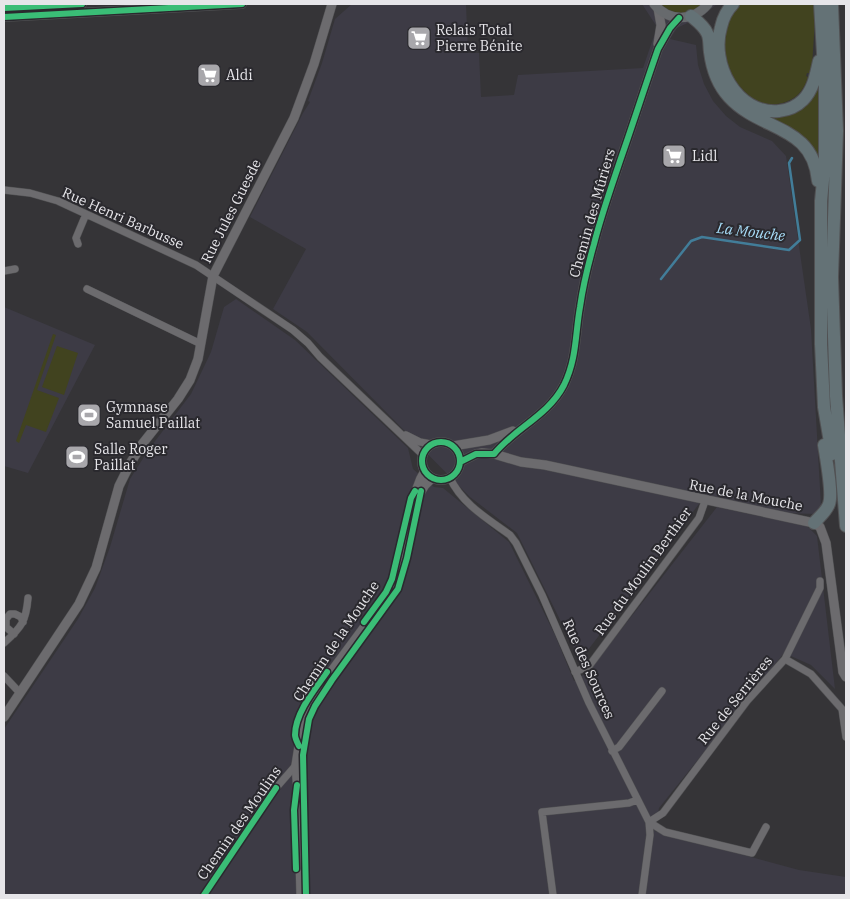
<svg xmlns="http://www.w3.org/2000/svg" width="850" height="899" viewBox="0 0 850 899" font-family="'IBM Plex Serif',serif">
	<rect width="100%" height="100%" fill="#353437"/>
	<path fill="#3d3b45" d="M352 4H466L468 53H479L481 97 514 95 518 75 643 68 657 27 642 4H717L704 15 677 28 670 39 696 45 698 65 704 84 713 101 726 116 740 127 772 141 786 156 811 329 821 506 816 514 783 513 705 496 588 650H575L517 533 470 497 307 332 273 309 306 249 250 217 303 113 310 102 308 101 322 63 335 19Z
		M236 299 295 340 408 448 413 469 434 487 443 488 509 542 555 635 574 681 588 672 717 507 807 526 817 536 835 689 811 665 784 653 659 808 655 831 799 870 846 877V895H4V729L78 619 95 588 110 547 130 479 149 449 191 394 211 352 224 307Z
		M4 307 95 345 28 473 4 466Z"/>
	<path fill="#41431f" d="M660 4H703C687 16 675 17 660 4Z
		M741 4H816L812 66 809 73H807L806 76 808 77C805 87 799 96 790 100 743 124 700 41 741 4Z
		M820 82 819 159 768 119Z
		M53 334 56 335 37 390 59 398 46 432 26 425 19 443 16 441Z
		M57 346 78 353 64 395 42 387Z"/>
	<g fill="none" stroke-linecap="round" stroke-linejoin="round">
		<path stroke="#427d99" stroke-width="2.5" d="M661 279 691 241 702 237 789 250 800 240 789 163 792 158"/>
		<g stroke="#515153" stroke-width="8">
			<path id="minor" d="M4 190 30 193 58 201 196 265 293 330 308 343 320 357 423 455
				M78 244 76 238 86 214
				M4 271 15 269
				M87 289 201 344
				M406 435 420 442 431 444
				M450 478C462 504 488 519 510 535L516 543 542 595 589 703 649 822 650 835 642 895
				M14 634 6 627V619L10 614H15L21 617 23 622
				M4 643C22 627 26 621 28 598
				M785 659 811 674 842 709 846 737
				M575 672 589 666 699 518 705 501
				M4 676 20 693
				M612 751 619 747 662 691
				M649 822 663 813 747 701 785 659 820 588V581
				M649 822 665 832 752 853 766 827
				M204 895 276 788 296 765
				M553 895 542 812 629 803 637 800"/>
		</g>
		<g stroke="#515153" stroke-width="10">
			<path id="tertiary" d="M658 8 661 25 658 44
				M422 461a19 19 0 1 1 38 0a19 19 0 1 1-38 0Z
				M453 446 489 440 513 431
				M494 454C515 428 548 416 564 385 577 358 575 335 580 307 583 286 588 265 594 244 601 216 611 188 620 161 633 124 645 86 658 49L670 28 679 18
				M460 462 476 454 482 453 494 454 521 462 545 465 814 523 820 527 826 543 840 649 843 672 846 677
				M417 498 425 485 432 478
				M4 717 79 604 96 568 119 486 131 462 143 443 178 399 190 380 198 359 213 276 294 118 314 64 332 4
				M301 895 298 793 296 765 303 721 309 704 320 687 391 591C403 567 407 538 412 512 415 497 416 485 425 471"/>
		</g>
		<g stroke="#515153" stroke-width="10">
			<path id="secondary" d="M654 4C669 22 693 22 708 4
				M4 8 82 4
				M4 17 242 4"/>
		</g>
		<g stroke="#515153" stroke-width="14">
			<path id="motorway" d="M733 4C727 10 723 18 721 27 710 63 736 115 779 111 788 110 797 106 803 100 813 90 816 75 819 61
				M820 4 825 87V160L821 201V344L824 407 832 454
				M832 4 837 131 832 277 836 396 846 526
				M691 16C697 21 704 26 707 33 710 38 709 46 710 52 712 68 718 85 729 97 761 132 813 124 818 181
				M814 523C819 517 826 512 829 504 833 494 826 458 824 445"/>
		</g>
		<use href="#minor" stroke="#6c6b6e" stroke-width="7"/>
		<use href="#tertiary" stroke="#6c6b6e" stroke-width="9"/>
		<use href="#secondary" stroke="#676a6d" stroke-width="9"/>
		<use href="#motorway" stroke="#647276" stroke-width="12"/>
		<g stroke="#2a292e" stroke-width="9">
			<path id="cycleway" d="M4 8 82 4
				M4 17 242 4
				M422 461a19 19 0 1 1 38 0a19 19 0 1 1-38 0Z
				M460 462 476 454H494C515 428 548 416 564 385 577 358 575 335 580 307 583 286 588 265 594 244 601 216 611 188 620 161 633 124 645 86 658 49L670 28 679 18
				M364 622 386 592 392 579 411 498 415 491
				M299 746C297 742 295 738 295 735 295 713 315 689 327 672
				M296 869 294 810 297 785
				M204 895 276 788
				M306 895 303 755 309 719 315 706 332 680 398 589 407 558 421 491"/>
		</g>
		<use href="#cycleway" stroke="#3abd76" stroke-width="6"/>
	</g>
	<defs>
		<g id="supermarket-square" transform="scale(1.25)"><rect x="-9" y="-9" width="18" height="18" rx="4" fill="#a8a7ab" stroke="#2a292e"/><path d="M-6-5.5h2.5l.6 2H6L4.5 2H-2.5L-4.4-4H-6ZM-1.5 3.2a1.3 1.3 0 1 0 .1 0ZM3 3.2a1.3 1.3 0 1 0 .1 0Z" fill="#fff"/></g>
		<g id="stadium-square" transform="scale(1.25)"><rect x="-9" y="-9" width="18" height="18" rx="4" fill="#a8a7ab" stroke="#2a292e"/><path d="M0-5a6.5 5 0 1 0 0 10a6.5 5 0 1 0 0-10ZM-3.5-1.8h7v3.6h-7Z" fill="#fff"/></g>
	</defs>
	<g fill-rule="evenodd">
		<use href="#supermarket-square" x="419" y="38"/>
		<use href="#supermarket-square" x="209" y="75"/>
		<use href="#supermarket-square" x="674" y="156"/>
		<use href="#stadium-square" x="89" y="415"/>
		<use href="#stadium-square" x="77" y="457"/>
	</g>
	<g text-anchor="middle" stroke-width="4" stroke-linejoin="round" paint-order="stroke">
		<g font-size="14" fill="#e6e5e9" stroke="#2a292e" text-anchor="start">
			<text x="436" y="35">Relais Total<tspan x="436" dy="16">Pierre Bénite</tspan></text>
			<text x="226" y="80">Aldi</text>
			<text x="692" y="161">Lidl</text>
			<text x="106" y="412">Gymnase<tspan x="106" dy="16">Samuel Paillat</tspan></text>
			<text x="94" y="454">Salle Roger<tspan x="94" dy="16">Paillat</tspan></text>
		</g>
		<g font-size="14" fill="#e6e5e9" stroke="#2a292e">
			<text transform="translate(231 211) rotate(-63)" y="5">Rue Jules Guesde</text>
			<text transform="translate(592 213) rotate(-74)" y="5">Chemin des Mûriers</text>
			<text transform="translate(123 218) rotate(24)" y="5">Rue Henri Barbusse</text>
			<text transform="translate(746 495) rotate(11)" y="5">Rue de la Mouche</text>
			<text transform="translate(643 571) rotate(-54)" y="5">Rue du Moulin Berthier</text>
			<text transform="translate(336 641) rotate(-56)" y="5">Chemin de la Mouche</text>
			<text transform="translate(589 669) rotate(66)" y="5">Rue des Sources</text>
			<text transform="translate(735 700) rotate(-51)" y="5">Rue de Serrières</text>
			<text transform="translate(239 823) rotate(-55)" y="5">Chemin des Moulins</text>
		</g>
		<g font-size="15" font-style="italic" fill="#a8ddf9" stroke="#2a292e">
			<text transform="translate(751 232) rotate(7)" y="5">La Mouche</text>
		</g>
	</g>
	<rect width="850" height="899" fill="none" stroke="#e6e5e9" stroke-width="10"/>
</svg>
